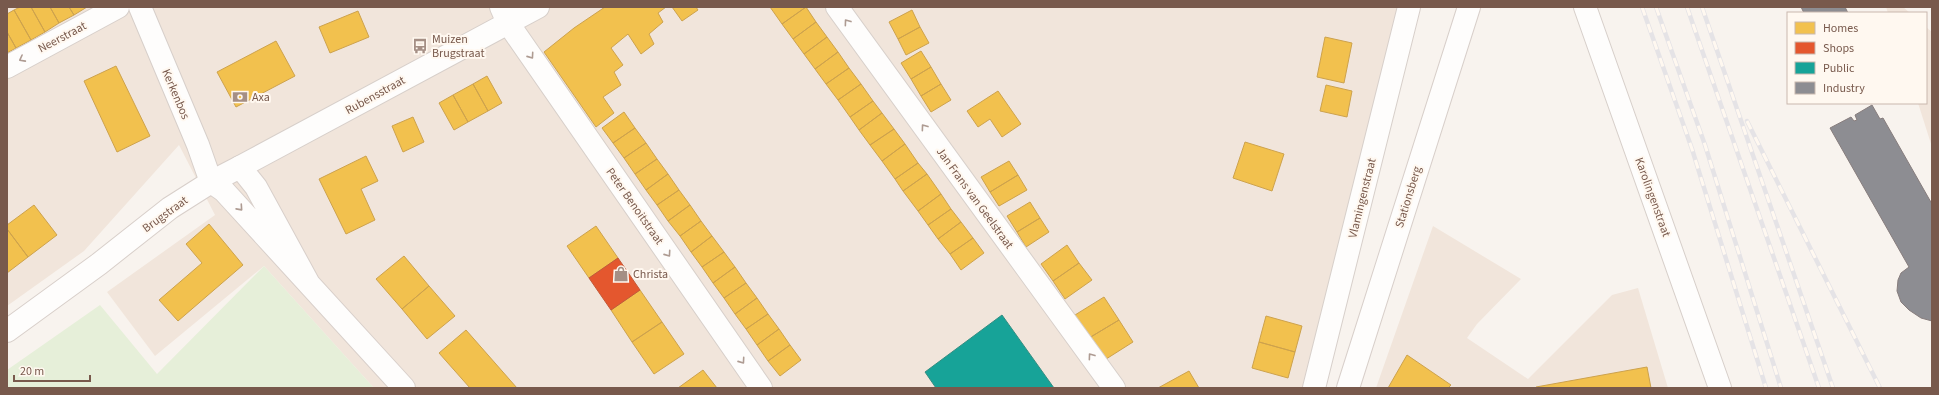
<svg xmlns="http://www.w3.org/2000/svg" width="1939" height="395" viewBox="0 0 1939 395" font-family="'Source Sans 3',sans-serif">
	<rect width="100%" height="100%" fill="#f8f3ee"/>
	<path fill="#f1e5db" d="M7 7H1402L1304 388H374L264 266 155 356 107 292 215 215 179 145 84 251 7 306Z
		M1886 7H1903L1910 13H1888Z
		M1926 27 1932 32V147L1918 103H1926Z
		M1433 226 1521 279 1477 324 1467 338 1528 379 1612 295 1638 288 1668 388H1376Z"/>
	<path fill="#e6efd9" d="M264 266 374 388H7V370L100 305 157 374Z"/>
	<path fill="#f2c14e" stroke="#cda24d" d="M20 7H31L45 32 31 40 14 10Z
		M31 7H50L59 23 45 32Z
		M50 7H69L74 15 59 23Z
		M69 7H87L74 15Z
		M605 7H666L658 13 663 22 649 34 654 44 641 54 628 34 611 48 623 65 614 72 621 85 603 97 614 113 596 127 544 52 574 28Z
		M672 7H696L698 10 682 21Z
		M770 7H806L782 24Z
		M806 7 816 22 793 39 782 24Z
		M14 10 31 40 16 48 7 32V14Z
		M912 10 920 27 898 39 889 22Z
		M358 11 369 37 330 53 319 27Z
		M816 22 827 37 804 54 793 39Z
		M920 27 929 43 906 55 898 39Z
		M7 32 16 48 7 53Z
		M827 37 838 52 815 69 804 54Z
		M1325 37 1352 43 1344 83 1317 77Z
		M276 41 295 76 236 107 217 72Z
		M921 51 931 67 911 79 901 63Z
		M838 52 849 68 826 84 815 69Z
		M116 66 150 136 117 152 84 81Z
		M931 67 941 84 921 96 911 79Z
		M849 68 861 84 838 100 826 84Z
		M487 76 502 103 488 111 473 84Z
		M473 84 488 111 468 122 453 95Z
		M861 84 873 101 850 117 838 100Z
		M941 84 951 100 931 112 921 96Z
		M1326 85 1352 91 1347 117 1320 111Z
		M998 91 1021 124 1002 137 990 119 978 127 967 111Z
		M453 95 468 122 454 130 439 103Z
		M873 101 882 113 859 130 850 117Z
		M624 112 635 128 613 143 602 128Z
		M882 113 894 129 870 145 859 130Z
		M413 117 424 142 403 152 392 126Z
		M635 128 646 143 624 158 613 143Z
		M894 129 905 144 882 161 870 145Z
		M1245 142 1284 154 1272 191 1233 178Z
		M646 143 657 159 635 174 624 158Z
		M905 144 918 163 895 179 882 161Z
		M366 156 378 181 361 189 375 220 346 234 319 179Z
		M657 159 668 174 646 190 635 174Z
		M1009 161 1018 175 990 192 981 177Z
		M918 163 927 174 903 191 895 179Z
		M668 174 679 190 657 205 646 190Z
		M927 174 941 194 918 211 903 191Z
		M1018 175 1027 190 999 206 990 192Z
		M679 190 690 205 668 221 657 205Z
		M941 194 951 209 928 225 918 211Z
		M1030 202 1040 218 1017 232 1007 216Z
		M34 205 57 235 28 257 7 229V225Z
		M690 205 701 221 680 236 668 221Z
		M951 209 961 222 938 239 928 225Z
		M1040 218 1049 232 1026 247 1017 232Z
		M701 221 712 236 691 252 680 236Z
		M961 222 973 238 950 254 938 239Z
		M209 224 243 265 178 321 159 300 202 263 186 244Z
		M596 226 618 258 589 278 567 246Z
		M7 229 28 257 7 273Z
		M712 236 724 252 702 267 691 252Z
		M973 238 984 253 961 270 950 254Z
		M1067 245 1079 263 1053 281 1041 264Z
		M724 252 735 267 713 283 702 267Z
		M404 256 429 286 402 309 376 279Z
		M1079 263 1092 280 1065 299 1053 281Z
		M735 267 746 283 724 298 713 283Z
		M746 283 757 298 735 314 724 298Z
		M429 286 455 316 427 339 402 309Z
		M640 290 662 322 632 342 611 310Z
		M1104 297 1119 320 1089 338 1075 315Z
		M757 298 768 314 746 329 735 314Z
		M768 314 779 329 757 345 746 329Z
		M1266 316 1302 326 1295 352 1259 342Z
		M1119 320 1133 342 1103 361 1089 338Z
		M662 322 684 354 654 374 632 342Z
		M779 329 790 345 768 361 757 345Z
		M466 330 517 388H470L439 353Z
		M1259 342 1295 352 1288 378 1252 368Z
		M790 345 801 360 780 376 768 361Z
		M1407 355 1451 385 1448 388H1388Z
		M1647 367 1651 388H1536V387Z
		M703 370 717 388H678Z
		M1189 371 1199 388H1158Z"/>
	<path fill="#e4572e" stroke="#c45837" d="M618 258 640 290 611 310 589 278Z"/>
	<path fill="#17a398" stroke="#348d81" d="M1002 315 1054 388H936L925 372Z"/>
	<path fill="#8d8d92" stroke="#877d7d" d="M1801 7H1845L1848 13H1804Z
		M1872 105 1880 119 1883 118 1932 204V321L1921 318 1909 310 1901 302 1897 291 1898 280 1901 273 1909 267 1830 128 1851 117 1854 121 1857 120 1855 115Z"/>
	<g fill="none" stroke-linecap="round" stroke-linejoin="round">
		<g stroke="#d7cfca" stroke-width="24">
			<path id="street" d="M140 7 198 145 211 182
				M501 7 508 23 761 388
				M837 7 1114 388
				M1585 7 1720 388
				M7 67 118 7
				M240 167 538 7
				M1314 388 1409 7"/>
		</g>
		<g stroke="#d8cfca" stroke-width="24">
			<path id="secondary" d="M211 182 224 191 404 388
				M7 331 99 264 170 208 211 182 240 167 256 187 309 284
				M1348 388 1469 7"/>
		</g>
		<use href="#street" stroke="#fefdfc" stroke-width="22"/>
		<use href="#secondary" stroke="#fefdfc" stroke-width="22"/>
		<g stroke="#e5e3e6" stroke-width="4.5">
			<path id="rail" d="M1642 7 1692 149 1766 388
				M1656 7 1705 145 1781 388
				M1687 7 1819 388
				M1702 7 1833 388
				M1747 121 1880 388"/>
		</g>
		<use href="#rail" stroke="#fff8f0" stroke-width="3" stroke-dasharray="9" stroke-linecap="butt"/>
	</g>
	<defs><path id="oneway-chevron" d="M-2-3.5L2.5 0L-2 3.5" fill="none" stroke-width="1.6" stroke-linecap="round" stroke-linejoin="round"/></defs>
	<g stroke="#ae9b92">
		<use href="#oneway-chevron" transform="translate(847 22) rotate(-126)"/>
		<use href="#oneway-chevron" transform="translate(531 56) rotate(55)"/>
		<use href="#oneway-chevron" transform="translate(22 59) rotate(152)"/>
		<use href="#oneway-chevron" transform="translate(924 127) rotate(-126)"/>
		<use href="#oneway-chevron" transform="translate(240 208) rotate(48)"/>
		<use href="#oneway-chevron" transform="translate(668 254) rotate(55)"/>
		<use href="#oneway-chevron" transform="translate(1091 356) rotate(-126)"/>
		<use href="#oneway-chevron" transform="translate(742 361) rotate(55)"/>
	</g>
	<defs>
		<g id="bus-bare" transform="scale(1.2)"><path d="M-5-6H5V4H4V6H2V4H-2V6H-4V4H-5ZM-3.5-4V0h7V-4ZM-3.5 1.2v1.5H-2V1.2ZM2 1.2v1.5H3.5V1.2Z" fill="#a58f85" stroke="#fff8f0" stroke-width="2.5" paint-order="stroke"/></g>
		<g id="bank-bare" transform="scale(1.2)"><path d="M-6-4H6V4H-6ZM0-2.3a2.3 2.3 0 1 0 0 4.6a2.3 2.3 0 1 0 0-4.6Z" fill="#a58f85" stroke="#fff8f0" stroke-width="2.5" paint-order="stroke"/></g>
		<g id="shop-bare" transform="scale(1.2)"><path d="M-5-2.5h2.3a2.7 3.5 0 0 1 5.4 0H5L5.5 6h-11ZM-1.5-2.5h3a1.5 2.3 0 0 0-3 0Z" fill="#a58f85" stroke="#fff8f0" stroke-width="2.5" paint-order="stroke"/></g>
	</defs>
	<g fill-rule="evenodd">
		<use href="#bus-bare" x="420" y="46"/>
		<use href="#bank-bare" x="240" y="97"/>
		<use href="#shop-bare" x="621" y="274"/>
	</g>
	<g text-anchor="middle" stroke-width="4" stroke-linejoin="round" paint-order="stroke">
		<g font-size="12" fill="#78594c" stroke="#fff8f0">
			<text transform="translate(62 37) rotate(-28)" y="4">Neerstraat</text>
			<text transform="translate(176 94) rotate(67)" y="4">Kerkenbos</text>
			<text transform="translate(375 95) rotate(-29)" y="4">Rubensstraat</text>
			<text transform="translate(1408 197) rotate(-73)" y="4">Stationsberg</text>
			<text transform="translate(1653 197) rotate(70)" y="4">Karolingenstraat</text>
			<text transform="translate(975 198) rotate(54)" y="4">Jan Frans van Geelstraat</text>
			<text transform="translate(1362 198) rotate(-76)" y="4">Vlamingenstraat</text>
			<text transform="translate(635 206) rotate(55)" y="4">Peter Benoitstraat</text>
			<text transform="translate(165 214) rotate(-36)" y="4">Brugstraat</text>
		</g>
		<g font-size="12" fill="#78594c" stroke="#fff8f0" text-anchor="start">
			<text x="432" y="43">Muizen<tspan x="432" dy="14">Brugstraat</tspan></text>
			<text x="252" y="101">Axa</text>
			<text x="633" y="278">Christa</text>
		</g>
	</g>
	<rect width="1939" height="395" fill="none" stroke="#78594c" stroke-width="16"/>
	<rect x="1787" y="12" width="140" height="92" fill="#fff8f0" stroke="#c9b8ae"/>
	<rect x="1795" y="22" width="20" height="12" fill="#f2c14e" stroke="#c9b8ae"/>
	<text x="1823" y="32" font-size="12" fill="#78594c">Homes</text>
	<rect x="1795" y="42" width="20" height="12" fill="#e4572e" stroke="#c9b8ae"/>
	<text x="1823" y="52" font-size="12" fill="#78594c">Shops</text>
	<rect x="1795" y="62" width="20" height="12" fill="#17a398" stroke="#c9b8ae"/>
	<text x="1823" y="72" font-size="12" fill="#78594c">Public</text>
	<rect x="1795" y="82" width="20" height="12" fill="#8d8d92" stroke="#c9b8ae"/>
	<text x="1823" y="92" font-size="12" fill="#78594c">Industry</text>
	<path d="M14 375v6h76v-6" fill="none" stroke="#78594c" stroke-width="2"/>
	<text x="20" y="375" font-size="12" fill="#78594c" stroke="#fff8f0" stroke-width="3" paint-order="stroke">20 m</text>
</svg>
